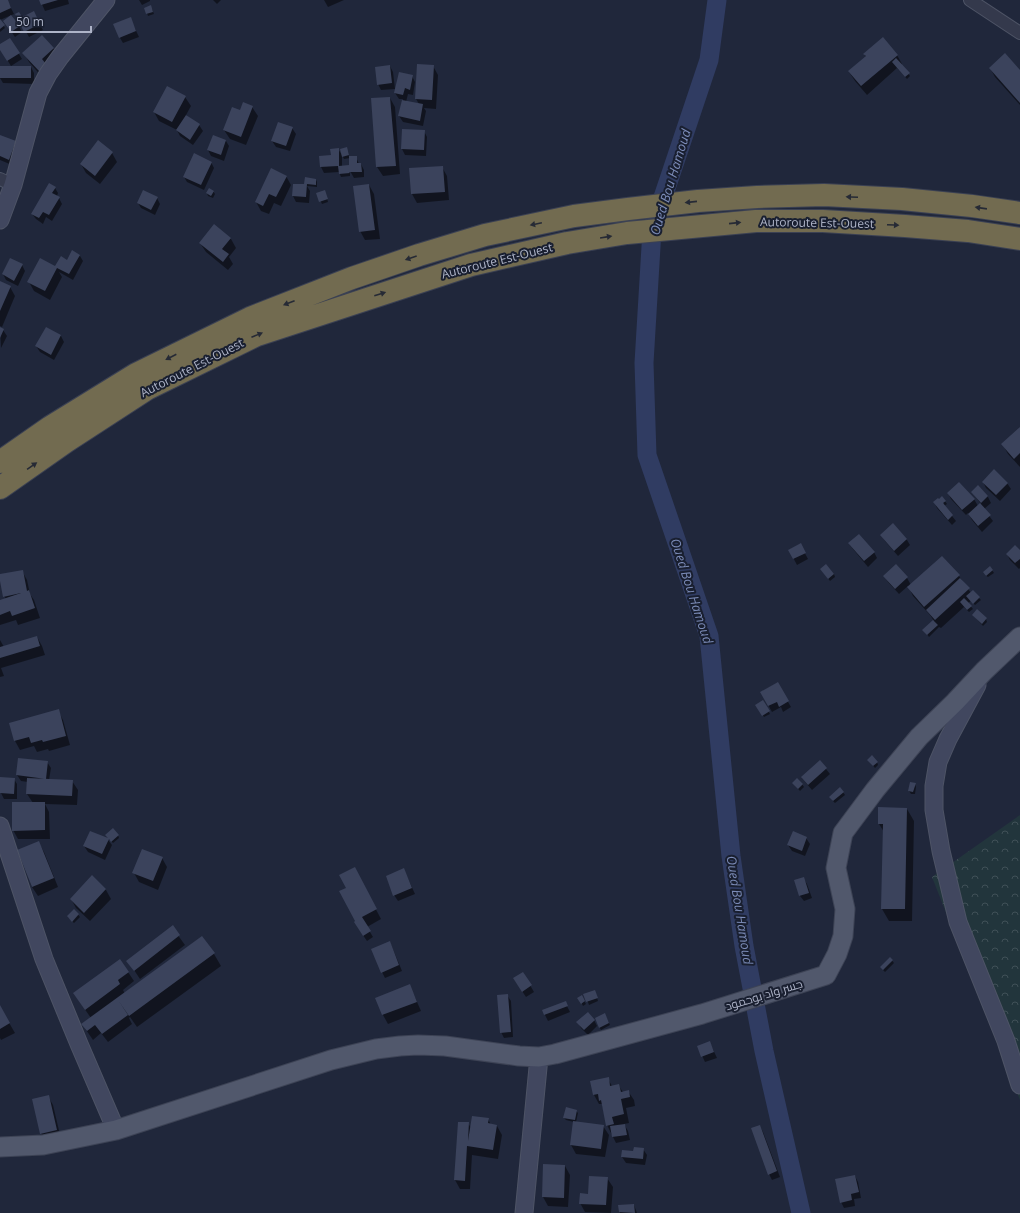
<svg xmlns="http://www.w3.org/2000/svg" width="1020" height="1213" viewBox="0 0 1020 1213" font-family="'Open Sans',Cairo,sans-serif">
	<defs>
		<pattern id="forest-crowns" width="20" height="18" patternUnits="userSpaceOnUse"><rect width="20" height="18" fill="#22353c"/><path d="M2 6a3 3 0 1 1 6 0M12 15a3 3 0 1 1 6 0" fill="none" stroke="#405057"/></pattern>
	</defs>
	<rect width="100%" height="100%" fill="#20273b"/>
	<path fill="url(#forest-crowns)" d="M1020 815V1100L932 877Z"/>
	<path fill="#0007" fill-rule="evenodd" d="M0 0H7L14 14 0 20Z
		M40 0H68L69 4 45 11Z
		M139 0H150V1L142 5Z
		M213 0H221L217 4Z
		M324 0H344L328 7Z
		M152 9 154 14 148 16 147 13Z
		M17 15 22 18H36L43 30 29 37Z
		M130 18 139 37 123 43 120 38Z
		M0 20 5 28 0 32Z
		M19 26 22 32 15 37 8 27Z
		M42 36 54 49 59 58 44 79 29 62 24 53Z
		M10 39 22 59 11 66 0 48V46Z
		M864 54 897 55 902 64 901 65 910 76 907 79 897 68 867 95 855 81 849 72 866 57Z
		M390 66 393 72 395 89 381 90 378 84Z
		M433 66 438 75 436 109 424 108 426 111 423 126 403 122 399 116 403 99H399L395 93 412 76 415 82 413 95 408 94 406 102 419 104 416 99Z
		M0 67H31L34 73V84L3 83 0 78Z
		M990 68 1020 72V105L995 77Z
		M185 97 191 106 186 115 199 125 203 131 193 145 180 136 177 130 159 121 154 112Z
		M390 98 395 107 400 174 383 176 377 167Z
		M252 107 258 116 246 145 230 139 224 130 240 111Z
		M292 128 296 134 290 151 276 147 272 141Z
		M424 131 427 137 426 156 405 155 402 149Z
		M0 136 15 142 18 147 12 165 0 160Z
		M226 141 229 146 224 161 211 156 208 150Z
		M338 149 342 155V167L350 169V158L344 159 342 155 348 151 349 157H356L359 164H361L364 170V177L354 178 350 171V176L341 177 339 172 324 173 321 167Z
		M112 153 117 162 100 184 86 173 81 164Z
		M211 162 214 168 204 190 187 182 184 177Z
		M442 167 447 176 449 200 417 203 412 194Z
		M286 176 291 185 281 206 274 203 269 214 261 211 256 202Z
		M316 180 317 182V187L307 186 310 191 309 203 296 202 293 196 294 185 306 186 305 184Z
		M369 185 374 194 380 239 365 240 360 231Z
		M55 188 58 193 57 196 59 198 62 204 52 221 46 217 43 224 36 219 32 214Z
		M213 191 215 194 213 198 208 196 207 193Z
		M317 193 326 194 328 202 322 204Z
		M157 198 160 204 155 215 141 208 138 203Z
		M214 226 231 239 236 248 229 257 233 264 228 270 206 252 200 243Z
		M80 256 83 261 73 280 59 272 62 277 50 300 34 291 29 282 67 261Z
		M22 265 25 271 18 286 6 280 3 274Z
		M0 283 10 287 15 296 2 327 0 326Z
		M0 328 3 330 7 336 1 348Z
		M46 328 61 336 64 342 54 360 40 352 36 346Z
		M1020 428V467L1008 454 1003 445Z
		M983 482 1007 483 1011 489 1000 501 986 488Z
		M978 486 988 497 991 503 984 509 993 521 982 532 972 520 968 513 966 515 951 499 948 493 974 499 978 506 981 504 972 492Z
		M942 497 947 504 944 506 956 521 952 525 937 508 934 502 944 504 941 498Z
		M893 525 907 540 910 545 898 556 885 541 881 535Z
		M800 544 808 559 797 565 789 550Z
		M849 544 874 552 877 558 868 567 853 549Z
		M1020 552V568L1019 569 1010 560 1007 554Z
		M821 569 834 574 835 577 830 581Z
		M992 570 994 573 988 577 985 575Z
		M22 571 27 580 30 594 34 600 40 618 18 625 16 620 0 625V601L6 599 4 596 0 575Z
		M884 576 907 578 911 585 959 576 971 593 979 598 981 600 975 605 971 601 968 603 973 609 969 612 964 607 941 628 939 627 929 637 924 630 934 621 930 615 913 596 908 586 899 594 888 582Z
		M975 617 986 619 987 622 983 626Z
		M37 637 42 646 45 655 1 668 4 676 0 677V640L4 647Z
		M777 683 791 707 783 712 781 707 772 712 761 692Z
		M763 701 770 714 764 717 756 705Z
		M58 711 63 720 70 745 49 751 48 749 37 752 34 746 20 750 15 741 10 724Z
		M820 761 826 769 830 774 812 790 806 783 802 778Z
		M47 762 51 768 49 780 72 781 78 790 77 805 45 804 49 812 50 839H18L13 830 33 803 27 794 28 782 21 781 17 775Z
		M870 762H877L878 765 875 768Z
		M14 779 17 784V799H4L1 793Z
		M793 783 802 784 804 787 800 791Z
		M915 784 916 787 915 794H911L909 791Z
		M843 792 845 795 835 803 832 800Z
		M907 809 914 821 912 921H889L882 909 884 832 879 824Z
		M118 835 119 838 113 843 109 839Z
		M806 838 810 844 805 856 792 851 788 845Z
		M108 840 112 845 105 860 88 852 84 846Z
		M39 843 44 852 58 887 38 896 32 887 18 851Z
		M162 858 167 867 158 890 139 882 134 873Z
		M404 870 415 894 398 901 394 895Z
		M92 877 106 890 111 899 90 921 76 908 71 899Z
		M359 877 381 919 367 927 373 937 367 941 358 928 347 888Z
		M803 878 807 884 812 898 804 901 800 896Z
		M74 910 80 917 74 923 68 917Z
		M172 927 185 945 140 979 128 961Z
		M202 937 214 954 221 966 137 1027 130 1017 129 1018 132 1024 108 1042 101 1033 93 1040 82 1024 91 1018 74 994 128 972 134 981 123 990 125 994ZM118 999 123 1007 122 1008 116 1000Z
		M390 942 402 971 385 978 382 972Z
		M890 958 894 963 885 972 883 970Z
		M523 973 534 992 526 997 514 979Z
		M409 986 414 995 421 1011 388 1024 383 1015 377 999Z
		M585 994H596L598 1001 589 1005Z
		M507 995 511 1001 513 1037 504 1038 501 1032Z
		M581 996 586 1004 583 1006 579 998Z
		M565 1002 570 1012 548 1021 543 1011Z
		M0 1007 15 1033 1 1040 0 1038Z
		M606 1017 610 1025 601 1030 599 1027Z
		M594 1020 597 1026 588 1035 581 1028 578 1022Z
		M710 1043 717 1058 705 1062 698 1047Z
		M608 1079 612 1086 618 1085 623 1092 628 1091 634 1100 635 1106 626 1108 629 1123 624 1124 628 1131 630 1140 616 1143 607 1125 602 1104H599L594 1095 592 1082Z
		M48 1096 53 1105 61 1139 46 1142 41 1133Z
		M576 1111 578 1113 576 1122 603 1126 609 1135 605 1157 576 1154 571 1145 574 1122 566 1120 564 1118Z
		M488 1119 491 1125 497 1126 502 1135 498 1159 472 1155 470 1189H460L455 1180 468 1123 471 1128Z
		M760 1126 763 1132 780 1177 772 1180 769 1174Z
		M643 1149 647 1155 645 1165 626 1163 622 1157 623 1151 634 1152Z
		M565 1166 570 1175 568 1207 548 1206 543 1197Z
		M855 1176 858 1182 861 1198 854 1199 855 1206 844 1208 841 1202Z
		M607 1178 613 1187 611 1213 585 1212 580 1203Z
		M634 1205 637 1213H620V1212Z"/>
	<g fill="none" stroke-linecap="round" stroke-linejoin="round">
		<path stroke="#303c62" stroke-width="19" d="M717 0 709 60 652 230 644 363 647 455 709 636 731 856 744 946 764 1051 801 1213"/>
	</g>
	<path fill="#3b435c" d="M0 0H8L11 8 0 13Z
		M39 0H58L41 5Z
		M151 5 153 12 146 14 144 8Z
		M34 11 40 24 24 32 15 14 19 12 22 17Z
		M11 15 20 26 11 32 3 21Z
		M131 17 136 31 119 38 113 24Z
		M0 19 5 25 0 29Z
		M42 35 54 48 42 59 46 64 39 71 22 53Z
		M883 37 898 55 861 86 848 71 866 56 863 54Z
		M10 38 20 53 7 61 0 50V44Z
		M1005 53 1020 70V103L989 68Z
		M896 58 910 73 905 77 892 62Z
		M417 64 434 65 432 100 415 99Z
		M390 65 392 83 377 85 375 67Z
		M0 66H31V78H0Z
		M399 72 413 75 410 90 405 88 403 95 394 93Z
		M167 86 186 96 172 122 153 112Z
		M390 97 396 166 376 167 371 98Z
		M402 100 423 104 420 121 398 116Z
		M243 102 253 106 241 137 223 130 232 107 240 110Z
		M186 115 200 124 190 140 176 130Z
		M278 122 293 127 286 146 271 141Z
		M402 129 425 130 424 150 401 149Z
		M0 135 16 141 9 160 0 156Z
		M213 135 226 140 221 155 207 150Z
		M98 140 113 152 95 176 80 164Z
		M347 147 349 155 342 157 340 149Z
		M339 148V166L349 165V156H357V163H361L362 172H349L350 173 339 174 338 166 320 167 319 156 331 155 330 149Z
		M194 153 212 162 201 185 183 177Z
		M443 166 445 192 411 194 409 168Z
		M271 168 287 176 276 197 269 194 263 206 255 202Z
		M305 177 316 179V185L307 184 306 197 292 196 293 184H304Z
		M49 183 56 187 52 193 60 197 49 215 43 212 39 218 31 214Z
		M369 184 375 230 359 232 353 186Z
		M209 188 214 191 211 196 206 193Z
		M143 190 158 197 151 210 137 203Z
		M325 190 328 199 319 202 316 193Z
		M214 224 231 238 222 249 229 254 223 262 199 243Z
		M72 250 80 255 69 274 57 268 45 291 27 282 40 258 55 266 61 256 67 260Z
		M10 258 23 264 14 281 2 274Z
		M0 281 11 286 0 311Z
		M0 327 4 329 0 338Z
		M46 327 61 335 51 355 35 346Z
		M1020 427V453L1014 459 1001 444Z
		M994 469 1008 483 996 495 982 482Z
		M959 482 975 499 962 510 947 493Z
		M978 485 988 496 981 503 971 492Z
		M942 496 946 501 943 503 953 515 948 520 933 502 938 498 939 499Z
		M980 503 991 515 978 526 968 514Z
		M893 523 907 539 894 551 880 535Z
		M859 534 875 552 864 561 848 543Z
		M801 543 806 553 793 559 788 550Z
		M1015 545 1020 550V559L1015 563 1006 554Z
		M942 556 960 575 924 607 907 587Z
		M826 564 834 574 828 579 820 569Z
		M896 564 908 577 895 589 883 576Z
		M990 566 993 570 986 576 983 572Z
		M23 570 27 591 29 590 35 608 12 616 10 611 0 615V600L21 593 3 597 0 581V574Z
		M960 578 970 588 935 620 926 610Z
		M973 590 980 597 973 604 966 596Z
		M964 598 972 606 967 610 960 602Z
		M977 609 987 618 982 624 972 615Z
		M933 620 938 625 927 635 922 630Z
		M37 636 40 646 0 658V647Z
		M778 682 789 701 779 707 777 702 768 706 760 692Z
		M763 700 770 711 762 716 755 705Z
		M59 709 66 736 43 742 42 740 31 743 29 737 14 741 9 723Z
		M872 755 878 762 873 766 867 760Z
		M18 758 48 761 46 779 16 775Z
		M820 760 827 768 808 785 801 777Z
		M0 777 15 778 14 794 0 793Z
		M27 778 73 780 72 796 26 794Z
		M797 778 803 784 798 789 792 783Z
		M910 782 916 783 913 792 908 791Z
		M840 787 844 792 833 801 829 797Z
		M12 802H45V830L12 831Z
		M878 807 907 808 905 909H881L883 824H878Z
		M113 828 119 835 111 842 109 839 102 854 83 846 90 831 108 838 105 835Z
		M793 831 807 837 802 851 787 845Z
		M39 841 54 878 32 887 17 850Z
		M142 849 163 857 153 881 132 873Z
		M355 867 377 909 362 917 371 931 363 936 354 922 355 921 339 891 346 888 339 875Z
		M404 868 412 888 393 896 386 876Z
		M92 875 106 889 84 913 70 899Z
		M804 877 809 893 799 896 794 880Z
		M74 909 79 914 72 922 67 916Z
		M173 925 180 935 134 971 126 961Z
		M202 936 215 953 129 1016 118 1000 128 1015 102 1034 95 1025 87 1031 81 1024Z
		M390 941 399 965 381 973 371 949Z
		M890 957 893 960 883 970 880 967Z
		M120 959 129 972 118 980 120 984 85 1010 73 993Z
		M523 972 532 985 522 992 513 978Z
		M410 984 417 1002 382 1015 375 998Z
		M595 990 598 998 586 1002 583 994Z
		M508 994 511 1032 500 1033 497 995Z
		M582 995 585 1001 581 1004 577 998Z
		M566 1001 568 1006 544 1015 542 1010Z
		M0 1005 10 1023 0 1029Z
		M588 1012 595 1020 584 1030 576 1022Z
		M605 1013 609 1023 599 1028 595 1018Z
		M710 1041 714 1052 701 1057 697 1046Z
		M609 1077 610 1086 619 1084 621 1092 629 1090 630 1097 621 1099 624 1114 612 1117 614 1124 606 1126 601 1100 599 1101 598 1094 593 1095 590 1081Z
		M49 1095 57 1130 40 1134 32 1099Z
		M566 1107 577 1110 575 1120 563 1118Z
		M472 1116 489 1118 488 1123 497 1125 493 1150 467 1146 465 1181 454 1180 458 1122H469L468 1141Z
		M573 1121 604 1125 601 1149 570 1145Z
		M625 1124 627 1135 612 1137 610 1126Z
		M760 1125 777 1171 768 1175 751 1128Z
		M634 1147 644 1148 643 1159 621 1157 622 1150 633 1151Z
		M543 1164 565 1165 564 1198 542 1197Z
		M855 1175 859 1192 851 1194 852 1200 840 1203 835 1179Z
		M589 1176 608 1177 606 1205 579 1204 580 1193 588 1194Z
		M634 1204 635 1213 619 1212 618 1205Z"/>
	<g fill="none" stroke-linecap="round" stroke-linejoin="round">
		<g stroke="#4e5466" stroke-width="14">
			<path id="street" d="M970 0 1020 33
				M0 179 13 185"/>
		</g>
		<g stroke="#4e5466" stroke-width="19">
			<path id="secondary" d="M0 220 13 185 38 93 48 74 60 57 106 0
				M977 685 948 739 938 762 934 786V810L941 851 958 922 1006 1041 1020 1085
				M0 826 44 959 79 1044 116 1130
				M524 1213 539 1057"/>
		</g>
		<g stroke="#3d4355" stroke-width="21">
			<path id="primary" d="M0 1147 43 1145 116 1130 331 1060 376 1049 400 1046 418 1045 445 1046 519 1056 539 1057 555 1054 702 1014 826 975 837 954 843 936 845 909 836 868 843 833 875 790 919 737 955 702 984 671 1020 637"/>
		</g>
		<g stroke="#3b4153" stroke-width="24">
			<path id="highway" d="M0 462 50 427 136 374 250 318 352 278 419 255 485 235 574 216 628 209 698 201 757 197 824 195 902 199 972 206 1020 213
				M0 488 67 441 147 389 257 335 471 265 567 243 627 233 756 221H823L905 226 968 231 1020 239"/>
		</g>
		<use href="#street" stroke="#34394c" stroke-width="12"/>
		<use href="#secondary" stroke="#41475f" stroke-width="17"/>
		<use href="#primary" stroke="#51586c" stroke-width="19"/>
		<use href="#highway" stroke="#726b50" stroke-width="22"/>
	</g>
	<defs><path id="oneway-solid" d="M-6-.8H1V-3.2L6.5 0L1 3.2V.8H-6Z"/></defs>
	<g fill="#262a35">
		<use href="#oneway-solid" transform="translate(852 197) rotate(-178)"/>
		<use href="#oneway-solid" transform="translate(691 202) rotate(174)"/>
		<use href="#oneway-solid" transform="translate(981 208) rotate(-172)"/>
		<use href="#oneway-solid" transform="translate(735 223) rotate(-6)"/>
		<use href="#oneway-solid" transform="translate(536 224) rotate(168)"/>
		<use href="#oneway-solid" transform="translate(893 225) rotate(3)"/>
		<use href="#oneway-solid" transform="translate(606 237) rotate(-9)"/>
		<use href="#oneway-solid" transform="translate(411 258) rotate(161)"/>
		<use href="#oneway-solid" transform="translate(380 294) rotate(-18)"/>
		<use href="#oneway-solid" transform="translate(289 303) rotate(159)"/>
		<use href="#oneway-solid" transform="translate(257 335) rotate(-22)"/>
		<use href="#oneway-solid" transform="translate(171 357) rotate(153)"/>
		<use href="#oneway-solid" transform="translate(32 466) rotate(-35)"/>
	</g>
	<g text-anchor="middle" stroke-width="4" stroke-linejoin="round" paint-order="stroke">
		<g font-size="12" fill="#aeb4c8" stroke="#191f30">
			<text transform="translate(817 223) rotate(1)" y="4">Autoroute Est-Ouest</text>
			<text transform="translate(497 261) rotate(-14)" y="4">Autoroute Est-Ouest</text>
			<text transform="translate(192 368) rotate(-27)" y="4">Autoroute Est-Ouest</text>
			<text transform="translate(764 995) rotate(-17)" y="4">جسر واد بوحمود</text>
		</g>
		<g font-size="13" font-style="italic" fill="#7b8bb7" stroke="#191f30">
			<text transform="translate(670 182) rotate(-73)" y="5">Oued Bou Hamoud</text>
			<text transform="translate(692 591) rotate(72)" y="5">Oued Bou Hamoud</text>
			<text transform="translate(740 910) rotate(81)" y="5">Oued Bou Hamoud</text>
		</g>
	</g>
	<path d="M10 26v6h81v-6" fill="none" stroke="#aeb4c8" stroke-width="2"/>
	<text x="16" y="26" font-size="12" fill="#aeb4c8" stroke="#191f30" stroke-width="3" paint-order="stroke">50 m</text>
</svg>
